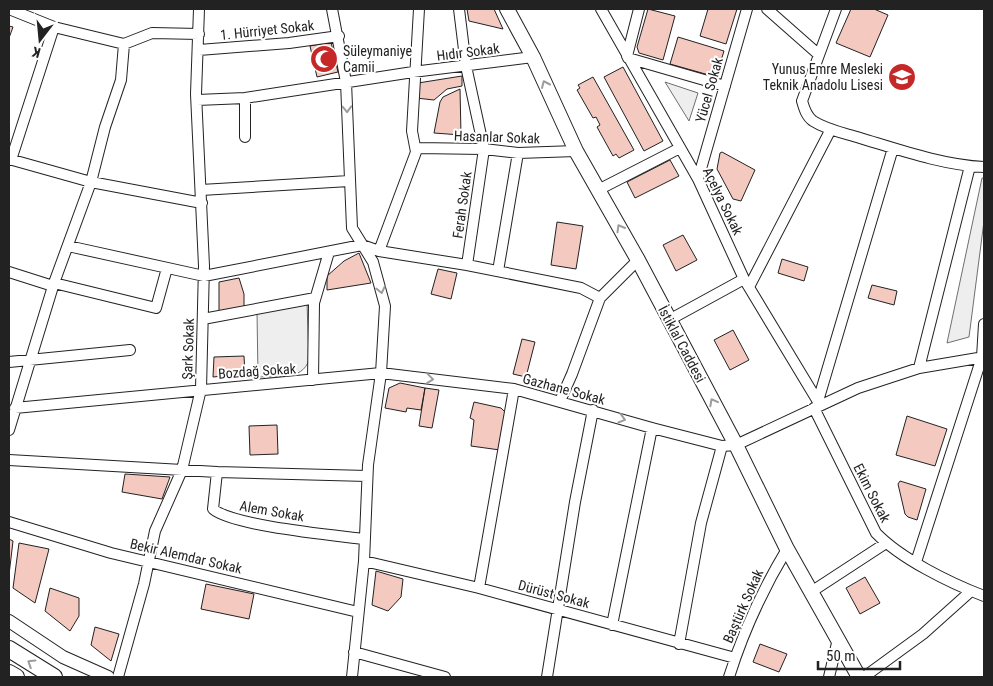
<svg xmlns="http://www.w3.org/2000/svg" width="993" height="686" viewBox="0 0 993 686" font-family="'Roboto Condensed',sans-serif">
	<rect width="100%" height="100%" fill="#fff"/>
	<path fill="#eee" stroke="#6f6f6f" d="M665 82 698 93 689 121Z
		M982 178H984V221L969 337 947 343Z
		M307 303 309 360C302 381 276 376 258 377L257 312Z"/>
	<path fill="#f3c9c0" stroke="#222" d="M467 9H494L503 29 469 21Z
		M648 9 675 16 663 60 639 53 637 47Z
		M708 9H737L726 44 700 36Z
		M851 9H874L888 15 870 57 836 43Z
		M9 26 13 27 9 38Z
		M678 37 724 51 716 77 670 64Z
		M331 42 338 72 317 77 310 46Z
		M623 67 663 141 644 151 604 77Z
		M462 76V86L447 89 434 100 416 98 418 83Z
		M593 77 634 150 619 158 616 154 613 156 597 127 600 125 596 117 593 118 577 90 580 88 578 85Z
		M460 89 461 135 434 133 440 102 443 97Z
		M722 152 755 170 741 201 733 199 717 169 720 153Z
		M670 160 679 176 635 198 627 182Z
		M557 222 583 226 576 269 551 265Z
		M683 235 697 260 676 271 663 245Z
		M359 253 371 283 327 290V276L344 261Z
		M782 259 808 267 804 281 778 273Z
		M438 269 457 273 451 299 431 294Z
		M239 278 244 294V308L219 312V282Z
		M872 285 897 291 894 305 868 298Z
		M733 330 749 360 730 370 714 340Z
		M522 339 535 342 526 377 513 374Z
		M244 356 245 374 213 377 214 357Z
		M400 383 425 388 421 410 407 408 406 412 385 408 389 388Z
		M425 388 439 390 432 428 419 426Z
		M474 402 501 408 506 413 500 450 471 446 474 420 470 418Z
		M907 416 947 429 935 466 896 455Z
		M277 425 278 454 250 455 249 426Z
		M125 474 170 477 162 499 122 492Z
		M900 481 926 489 917 520 908 517 905 514 898 484Z
		M9 539 13 541 9 575Z
		M19 543 49 549 35 603 13 588Z
		M376 571 403 579 401 597 388 611 372 605Z
		M865 577 880 603 860 614 846 588Z
		M206 584 254 594 249 619 201 609Z
		M50 588 79 598V616L70 631 45 611Z
		M95 627 119 634 111 661 91 645Z
		M760 644 787 654 779 672 753 662Z"/>
	<g fill="none" stroke-linecap="round" stroke-linejoin="round">
		<g stroke="#222" stroke-width="12">
			<path id="minor" d="M9 9 54 27 124 44 152 33 199 34
				M332 9 346 82 352 228 373 262 385 306 381 373 368 465 364 561 352 677
				M459 9 466 66 484 149 467 265
				M601 9 698 179 744 279 820 405
				M767 9 818 54
				M836 9 802 101C804 108 806 116 813 121 827 130 844 133 860 138 900 150 943 165 984 167
				M199 50 289 43 339 36
				M627 56 639 9
				M628 58 725 86
				M197 100 245 98 413 72 533 57
				M245 137V98
				M417 148 484 149 518 153 576 151
				M9 159 91 182 202 203
				M11 160 54 27
				M698 179 747 9
				M201 190 349 181
				M598 190 680 148
				M68 246 204 276 362 245 379 251 467 265 581 288 600 298
				M379 251 416 152 412 131 419 9
				M498 271 518 153
				M9 272 53 286
				M54 283 156 308 167 268
				M749 287 831 129
				M203 319 315 298
				M669 320 744 279
				M9 362 130 350
				M919 368 970 166
				M313 380 314 303 329 252
				M560 401 572 374 600 298 638 260
				M818 401 893 148
				M15 408 381 373 514 389 652 428 722 446 736 445 858 388 919 368 984 357
				M814 408 876 533C901 559 950 583 984 596
				M9 430 54 283 91 182 105 127 121 80 124 44
				M9 460 217 472 367 476
				M217 472 213 509C233 526 333 535 364 539
				M9 522 111 553 358 612
				M364 561 479 588 735 658
				M916 562 982 357 984 324
				M479 588 514 389
				M811 592 886 543
				M612 625 652 428
				M679 644 701 523 722 446
				M354 652 445 677
				M118 677 144 584 155 531 182 470 201 389 204 266 196 94 199 9
				M547 677 575 502 593 410
				M729 677C743 632 763 589 787 549
				M829 677 838 639
				M864 677 923 634 971 591"/>
		</g>
		<g stroke="#222" stroke-width="14">
			<path id="tertiary" d="M9 621 63 657 108 677"/>
		</g>
		<g stroke="#222" stroke-width="16">
			<path id="secondary" d="M507 9 533 57 576 151 638 260 736 445 787 549 859 677"/>
		</g>
		<g stroke="#222" stroke-width="18">
			<path id="trunk" d="M9 649 54 677
				M9 673 16 677"/>
		</g>
		<use href="#minor" stroke="#fff" stroke-width="10"/>
		<use href="#tertiary" stroke="#fff" stroke-width="12"/>
		<use href="#secondary" stroke="#fff" stroke-width="14"/>
		<use href="#trunk" stroke="#fff" stroke-width="16"/>
	</g>
	<defs><path id="oneway-chevron" d="M-2-3.5L2.5 0L-2 3.5" fill="none" stroke-width="1.6" stroke-linecap="round" stroke-linejoin="round" transform="scale(1.25)"/></defs>
	<g stroke="#9c9c9c">
		<use href="#oneway-chevron" transform="translate(545 84) rotate(-114)"/>
		<use href="#oneway-chevron" transform="translate(347 109) rotate(88)"/>
		<use href="#oneway-chevron" transform="translate(620 228) rotate(-120)"/>
		<use href="#oneway-chevron" transform="translate(381 290) rotate(77)"/>
		<use href="#oneway-chevron" transform="translate(430 379) rotate(7)"/>
		<use href="#oneway-chevron" transform="translate(713 402) rotate(-118)"/>
		<use href="#oneway-chevron" transform="translate(622 419) rotate(17)"/>
		<use href="#oneway-chevron" transform="translate(31 663) rotate(-148)"/>
	</g>
	<defs>
		<g id="mosque-disc" transform="scale(1.4375)"><circle r="9.5" fill="#c62828" stroke="#fff"/><path d="M3.5-4.9A6 6 0 1 0 3.5 4.9A5 5 0 1 1 3.5-4.9Z" fill="#fff"/></g>
		<g id="school-disc" transform="scale(1.4375)"><circle r="9.5" fill="#c62828" stroke="#fff"/><path d="M0-5L7-2L0 1L-7-2ZM-4 1L0 2.5L4 1V4Q0 6-4 4Z" fill="#fff"/></g>
	</defs>
	<g fill-rule="evenodd">
		<use href="#mosque-disc" x="324" y="59"/>
		<use href="#school-disc" x="902" y="77"/>
	</g>
	<g text-anchor="middle" stroke-width="4" stroke-linejoin="round" paint-order="stroke">
		<g font-size="14" fill="#222" stroke="#fff">
			<text transform="translate(267 30) rotate(-6)" y="5">1. Hürriyet Sokak</text>
			<text transform="translate(468 52) rotate(-7)" y="5">Hıdır Sokak</text>
			<text transform="translate(709 90) rotate(-74)" y="5">Yücel Sokak</text>
			<text transform="translate(497 137) rotate(2)" y="5">Hasanlar Sokak</text>
			<text transform="translate(723 201) rotate(64)" y="5">Açelya Sokak</text>
			<text transform="translate(462 205) rotate(-82)" y="5">Ferah Sokak</text>
			<text transform="translate(682 344) rotate(62)" y="5">İstiklal Caddesi</text>
			<text transform="translate(188 349) rotate(-88)" y="5">Şark Sokak</text>
			<text transform="translate(257 371) rotate(-4)" y="5">Bozdağ Sokak</text>
			<text transform="translate(564 389) rotate(15)" y="5">Gazhane Sokak</text>
			<text transform="translate(872 493) rotate(63)" y="5">Ekim Sokak</text>
			<text transform="translate(272 511) rotate(10)" y="5">Alem Sokak</text>
			<text transform="translate(186 556) rotate(13)" y="5">Bekir Alemdar Sokak</text>
			<text transform="translate(554 594) rotate(15)" y="5">Dürüst Sokak</text>
			<text transform="translate(743 606) rotate(-66)" y="5">Baştürk Sokak</text>
		</g>
		<g font-size="14" fill="#222" stroke="#fff" text-anchor="start">
			<text x="343" y="56">Süleymaniye<tspan x="343" dy="16">Camii</tspan></text>
			<text x="883" y="74" text-anchor="end">Yunus Emre Mesleki<tspan x="883" dy="16">Teknik Anadolu Lisesi</tspan></text>
		</g>
	</g>
	<rect width="993" height="686" fill="none" stroke="#222222" stroke-width="20"/>
	<g transform="translate(40 40) rotate(196)" stroke="#ffffff" stroke-width="4" paint-order="stroke">
	<path d="M0-4L9 19L0 12L-9 19Z" fill="#222222"/>
	<text y="-8" font-size="14" font-weight="bold" text-anchor="middle" fill="#222222">K</text>
	</g>
	<path d="M818 661v8h82v-8" fill="none" stroke="#222222" stroke-width="2.5"/>
	<text x="826" y="661" font-size="15" fill="#222222" stroke="#ffffff" stroke-width="4" paint-order="stroke">50 m</text>
</svg>
